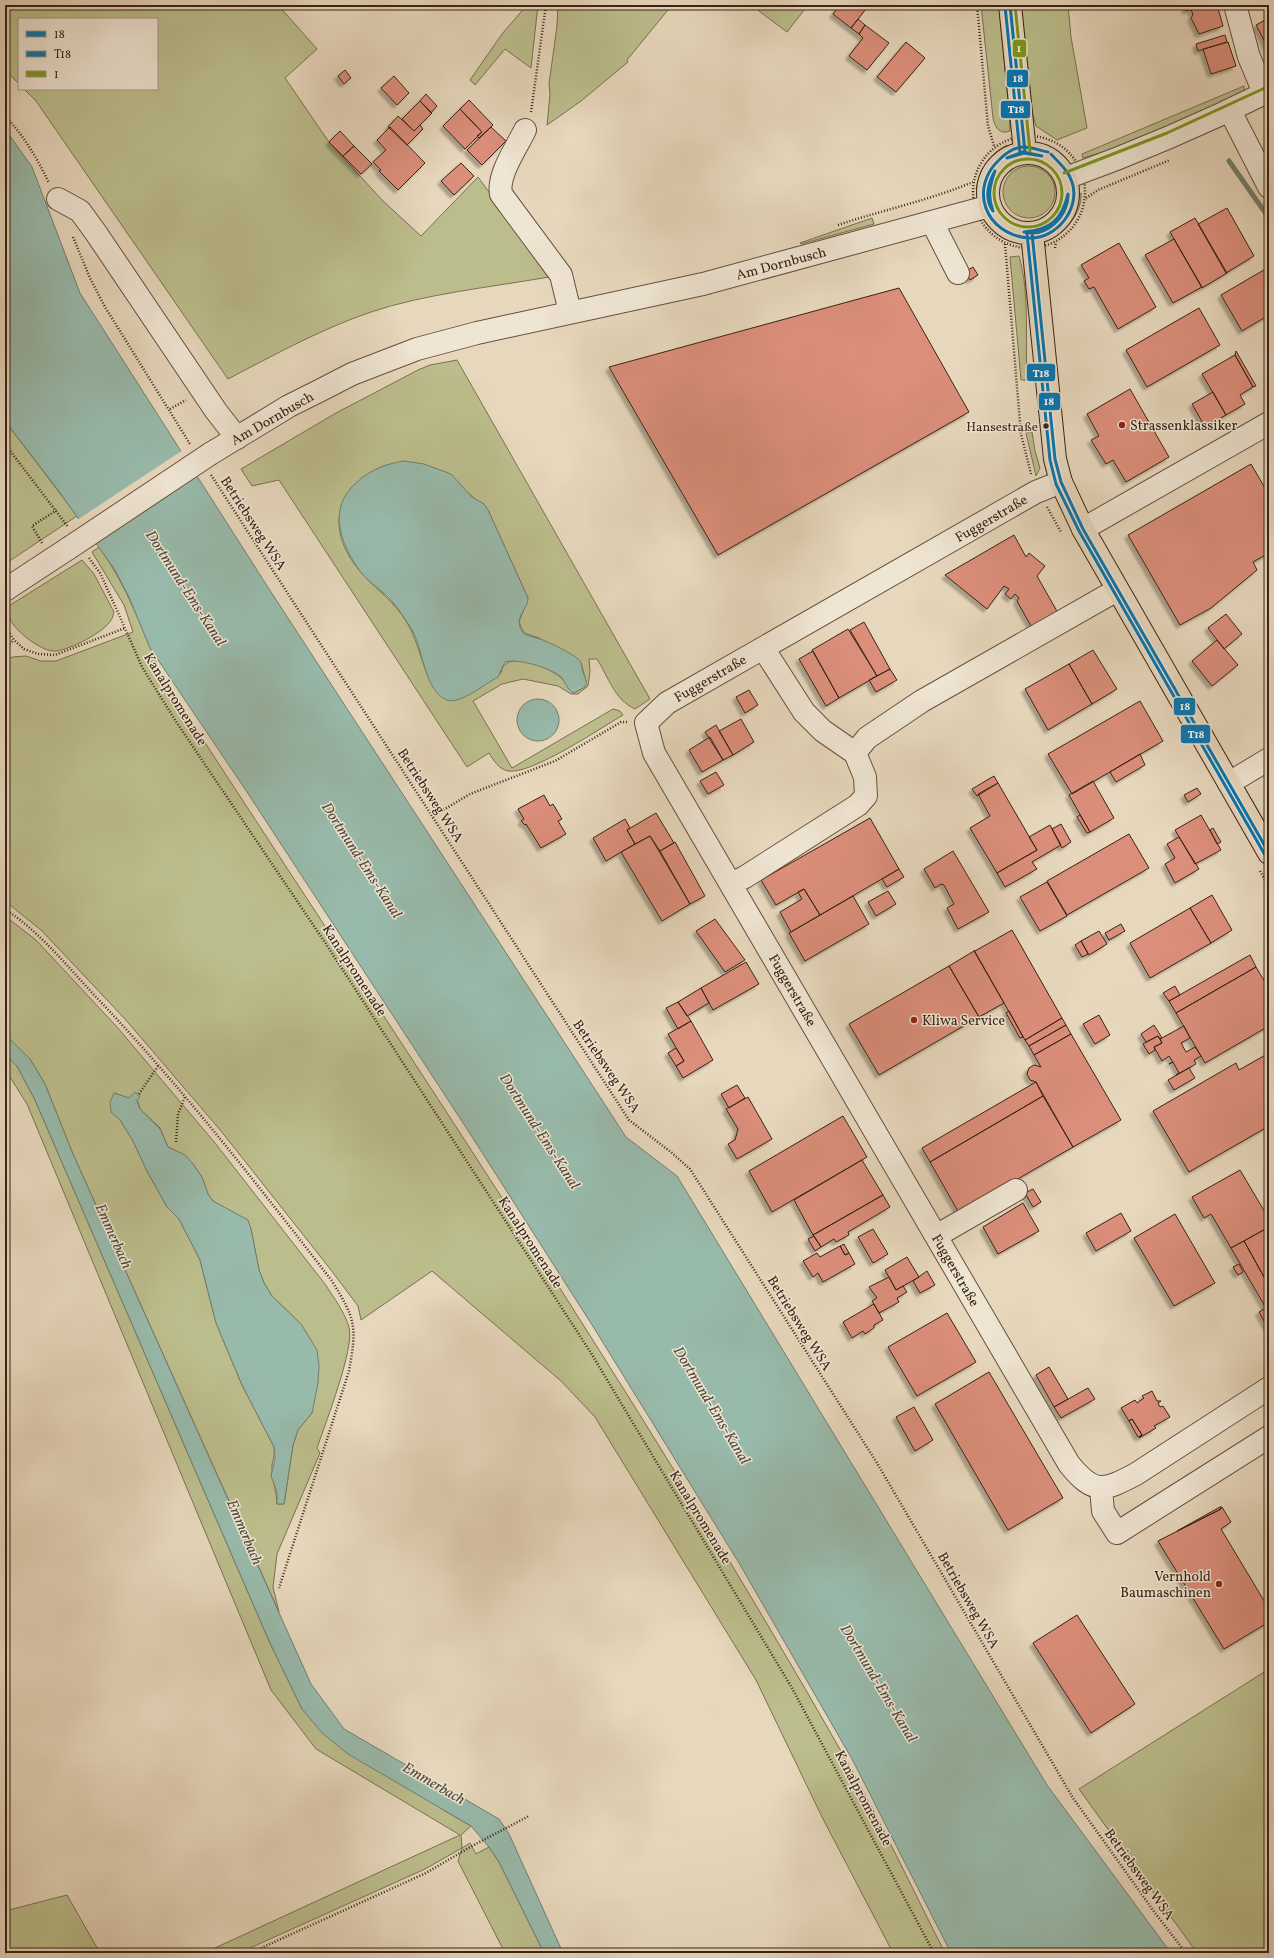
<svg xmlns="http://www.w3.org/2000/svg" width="1274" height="1958" viewBox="0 0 1274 1958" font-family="Vollkorn,serif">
	<defs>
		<filter id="shadow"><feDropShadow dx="-3.5" dy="3.5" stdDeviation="1" flood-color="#0004"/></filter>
	</defs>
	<rect width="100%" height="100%" fill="#e7d7bc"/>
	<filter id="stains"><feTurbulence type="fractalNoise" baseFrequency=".005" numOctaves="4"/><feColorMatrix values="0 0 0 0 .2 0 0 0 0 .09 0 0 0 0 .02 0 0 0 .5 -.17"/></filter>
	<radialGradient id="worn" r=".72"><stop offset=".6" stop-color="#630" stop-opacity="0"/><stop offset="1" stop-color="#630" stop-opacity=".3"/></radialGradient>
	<path fill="#bcbd8c" stroke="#7b7050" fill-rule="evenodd" d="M5 5H278L317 49 285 78 329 142 382 200 421 236 478 177 549 273V277C492 287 424 294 371 312 321 329 274 355 228 379L36 101 24 89H157V19H19V84L5 70Z
		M527 5H538L531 68 505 49 475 85 470 80 502 34Z
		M558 5H672L627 60 628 62 581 101 547 125 550 94 549 84 557 26Z
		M751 5H808L787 32Z
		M981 5H999L1009 110 1010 131C999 135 995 127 993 118Z
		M1019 5H1068L1071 37 1087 128 1057 140 1036 126 1031 108Z
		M1244 86V91C1193 118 1138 143 1083 158L1082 154Z
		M1007 145 976 189C980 169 989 154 1007 145Z
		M1003 192a26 26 0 1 1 52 0a26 26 0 1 1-52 0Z
		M1081 193C1082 213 1067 230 1051 239L1067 217Z
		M872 218 874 224 801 244 800 243Z
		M1019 256C1030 294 1025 340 1027 380H1021L1010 257Z
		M457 360 650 699 635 709C614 699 609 678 597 659H589L590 671 588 686 578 694H571L558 686 523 679 502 684 473 701 512 768 613 709 620 711 623 715C601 728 531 775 508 771 499 769 494 761 489 753L467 767 279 480 252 486 241 469 336 413 418 370 430 365ZM386 465 468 493 488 510 528 598 519 622 524 633 539 638 581 663 586 681 585 687 574 693C567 689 566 681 559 676 547 667 505 648 501 673L484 685 440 695C421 673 421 644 406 621 395 603 379 591 364 576 325 533 331 488 386 465Z
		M5 421 77 516 5 564Z
		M1032 432 1035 451 1040 468 1036 476 1026 433Z
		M99 547C127 586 143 630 161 675 393 1033 634 1387 845 1758 881 1822 912 1888 945 1953H893L822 1817 756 1680 595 1417 561 1381 432 1271 361 1320 358 1306 331 1270 221 1131 125 1019 41 930 5 901V663L12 657 26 656 41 661H56L133 632 124 605 92 552Z
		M82 560 94 574 114 612C113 614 113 618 111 620 105 632 69 650 56 651 43 653 15 631 10 619 8 616 8 611 7 607Z
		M5 916 36 940 117 1027 215 1143 325 1284C334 1298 344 1311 349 1327 355 1348 325 1424 317 1448L320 1453 277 1554 273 1587 279 1612 73 1154 45 1084 30 1059 5 1034ZM135 1092 140 1109 160 1128 168 1147 184 1155 193 1164 202 1177 208 1194 213 1201 248 1221 251 1229 259 1270 264 1283 272 1296 301 1324 312 1413 298 1430 293 1445 284 1504H277C277 1493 271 1474 272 1465 273 1458 275 1455 274 1447L242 1385 216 1323 200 1260 179 1219 167 1207 147 1171 133 1141 120 1120 114 1093 129 1098Z
		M5 1054 17 1066 35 1100 269 1641 302 1709 445 1811 471 1826 461 1835 462 1848 470 1843 476 1854 489 1847 499 1862 544 1953H505L458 1861 462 1848 425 1869 239 1953H204L460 1835 316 1749 271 1690 27 1104 5 1069Z
		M1269 1669V1953H1197L1079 1789Z
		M67 1895 100 1953H5V1911Z"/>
	<path fill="#98baab" stroke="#727e6f" d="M5 129 32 167 80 293 271 592 626 1137 677 1176 1047 1785 1171 1953H951L852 1759 739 1563 594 1328 467 1129 247 792 150 648 129 597 115 570 58 490 5 421Z
		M404 461 424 464 451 474 472 497 484 504 488 510 528 598C528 609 516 615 520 627 523 637 532 636 540 639 547 641 576 655 580 661 582 664 582 669 583 672 585 678 588 682 585 687L574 693C567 690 566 683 562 678 552 668 518 658 505 662L498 677C486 683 460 705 447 700 425 692 423 650 413 632 406 619 398 608 388 597 380 590 371 583 363 575 344 551 327 514 351 488 365 472 384 464 404 461Z
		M517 720a21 21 0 1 1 42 0a21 21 0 1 1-42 0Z
		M5 1034 30 1059 45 1084 73 1154 311 1684 344 1729 499 1819 509 1834 563 1953H544L499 1862 489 1847 471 1826 348 1754 322 1733 302 1709 269 1641 35 1100 17 1066 5 1054Z
		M135 1092 140 1096 137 1101 140 1109 160 1129 168 1147 185 1155 193 1164 202 1177 208 1194 213 1201 248 1220 251 1229 259 1270 264 1283 272 1296 301 1324 317 1350 319 1366 318 1383 312 1413 298 1430 293 1445 284 1504H277V1492L271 1476 275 1458 274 1447 242 1385 216 1323 200 1260 179 1219 167 1207 147 1171 133 1141 120 1120 111 1112 110 1102 114 1093 129 1098Z"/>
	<path fill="#e7d7bc" d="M183 450 199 475 94 544 77 520Z"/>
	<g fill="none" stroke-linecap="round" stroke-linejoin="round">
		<path stroke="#727e6f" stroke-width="5" d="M1229 161 1269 218"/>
	</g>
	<path fill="#db8e7a" stroke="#3a2314" filter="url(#shadow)" d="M840 5H869L851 28 833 14Z
		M1185 5H1204L1186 11Z
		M1204 5H1217L1223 26 1199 34 1191 18 1193 15 1191 9Z
		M1269 18V47L1268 48 1256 25Z
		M858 19 865 25 859 34 851 28Z
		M865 25 889 43 867 70 849 56 863 38 859 34Z
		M1225 35 1227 42 1198 51 1196 44Z
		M906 42 925 58 896 92 877 77Z
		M1228 42 1236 66 1211 74 1203 49Z
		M345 70 351 78 344 84 338 76Z
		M394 76 409 93 397 105 381 88Z
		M426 94 437 106 431 113 420 101Z
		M469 100 493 125 479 138 477 136 482 132 460 109Z
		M420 101 432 113 414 131 402 119Z
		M460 109 482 132 465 149 443 126Z
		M398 116 414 131 420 125 423 129 407 145 388 127Z
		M390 127 425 163 398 190 379 171 381 170 373 162 386 150 377 140Z
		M491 127 506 141 482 165 467 150Z
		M340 131 354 146 343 156 329 142Z
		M354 146 372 164 361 174 343 156Z
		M461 163 474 176 454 195 441 181Z
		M1227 208 1254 256 1226 273 1198 224Z
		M1195 218 1227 273 1202 288 1170 232Z
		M1174 239 1202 287 1173 303 1145 255Z
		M1119 243 1156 307 1118 329 1094 287 1089 289 1084 281 1089 278 1081 265Z
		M973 267 978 275 970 280 965 272Z
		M1269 267V315L1242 331 1221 295Z
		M899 288 969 412 718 555 609 367Z
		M1199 308 1220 345 1147 387 1126 350Z
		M1236 351 1256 386 1253 387 1235 355Z
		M1235 355 1253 387 1240 395 1245 404 1226 415 1202 374Z
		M1130 389 1169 457 1126 482 1113 460 1106 464 1091 440 1099 436 1087 414Z
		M1213 392 1226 415 1205 427 1192 404Z
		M1251 464 1269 495V553L1253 562 1257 570 1211 608 1180 625 1128 535Z
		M1014 535 1026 557 1029 553 1045 566 1037 576 1062 620 1036 635 1017 601 1019 598 1015 594 1011 599 1005 594 1009 589 1004 586 987 609 945 575Z
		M1226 614 1242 634 1224 649 1208 628Z
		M864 622 890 669 877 676 850 630Z
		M848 629 877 676 839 698 812 650Z
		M1217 640 1238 665 1212 686 1192 661Z
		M1093 650 1117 689 1092 704 1069 664Z
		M813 651 839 698 826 706 799 659Z
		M1069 664 1092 704 1048 730 1025 689Z
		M890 669 897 680 876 692 869 680Z
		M749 690 758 705 745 713 736 697Z
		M1140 701 1163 741 1072 794 1048 754Z
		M741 719 754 742 733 755 719 731Z
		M716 725 733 755 723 760 705 732Z
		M710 737 723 760 702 772 689 750Z
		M1140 754 1145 765 1116 782 1110 772Z
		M716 772 724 785 708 794 700 781Z
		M994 776 998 783 977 796 972 789Z
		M1093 781 1114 818 1090 832 1069 795Z
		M998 783 1037 850 997 873 970 828 990 816 978 794Z
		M1197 788 1201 794 1188 802 1184 795Z
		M544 795 550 806 553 804 562 819 558 821 566 834 541 848 526 824 525 825 521 821 524 819 518 809Z
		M656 813 674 843 660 851 650 836 635 844 627 830Z
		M1080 815 1090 832 1087 833 1077 817Z
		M1201 815 1221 850 1195 864 1175 830Z
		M870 818 899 869 820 915 804 889 776 905 761 880Z
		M625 819 630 828 627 830 635 844 606 861 593 838Z
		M1061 824 1071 842 1062 848 1052 829Z
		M1050 825 1061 845 1032 862 1037 869 1005 887 997 873 1037 850 1029 837Z
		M1213 828 1221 842 1217 844 1210 830Z
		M1129 834 1149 868 1067 915 1047 881Z
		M650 836 690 904 662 921 621 852Z
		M1179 837 1199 869 1175 883 1165 864 1175 858 1167 844Z
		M675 842 705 896 690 904 660 851Z
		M953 851 989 912 958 929 947 908 954 904 944 885 941 884 935 888 924 869Z
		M899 869 904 877 887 887 882 879Z
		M1047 882 1067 916 1040 931 1020 897Z
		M804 889 820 915 791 932 780 912 802 899 798 892Z
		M888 891 896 904 876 916 868 902Z
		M1212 895 1232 930 1211 943 1190 908Z
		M853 896 869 924 805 961 789 933Z
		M1190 908 1211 943 1150 978 1130 943Z
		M715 919 745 960 725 972 696 931Z
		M1121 924 1125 931 1109 940 1105 933Z
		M1012 930 1062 1018 1025 1040 974 950 975 951Z
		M1099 931 1107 944 1089 955 1081 941Z
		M1081 941 1088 954 1082 957 1075 945Z
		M974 951 1004 1003 979 1017 949 966Z
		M1250 955 1256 967 1176 1013 1169 1001Z
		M746 962 759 984 713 1010 701 988Z
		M949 966 979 1017 879 1075 849 1024Z
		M1256 967 1269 989V1026L1205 1063 1176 1013Z
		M1175 986 1180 995 1169 1001 1163 993Z
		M701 988 709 1003 687 1016 678 1002Z
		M678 1002 691 1021 678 1029 666 1008Z
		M1009 1011 1023 1037 1020 1038 1006 1013Z
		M1099 1015 1110 1035 1095 1044 1083 1024Z
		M1062 1018 1066 1025 1029 1046 1025 1040Z
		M691 1021 713 1060 683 1078 676 1066 684 1061 668 1034Z
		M1066 1025 1071 1034 1034 1055 1029 1046Z
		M1154 1025 1162 1038 1160 1039 1158 1036 1146 1042 1141 1034Z
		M1184 1026 1190 1038 1181 1043 1186 1052 1195 1047 1201 1056 1194 1060 1196 1064 1176 1075 1179 1073 1173 1062 1169 1064 1173 1062 1169 1056 1162 1061 1154 1047 1162 1043 1160 1039Z
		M1071 1034 1121 1120 1073 1147 1036 1082 1030 1080 1027 1074 1029 1068 1034 1065 1041 1067 1034 1055Z
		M1158 1036 1162 1043 1154 1047 1155 1050 1149 1054 1143 1044Z
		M676 1048 684 1061 676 1066 668 1053Z
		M1269 1053V1126L1189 1172 1153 1111 1236 1063 1239 1070Z
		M1189 1068 1195 1078 1174 1090 1168 1080Z
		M1036 1082 1043 1096 930 1162 922 1148Z
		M737 1085 745 1098 729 1108 721 1094Z
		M1043 1096 1073 1147 959 1213 930 1162Z
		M748 1097 772 1139 737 1159 728 1144 735 1140 738 1129 726 1109Z
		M843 1116 867 1157 772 1212 749 1171Z
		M862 1160 883 1195 813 1235 794 1200Z
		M1240 1170 1269 1219V1227L1231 1248 1211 1214 1204 1218 1192 1197Z
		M1033 1189 1041 1202 1033 1207 1025 1193Z
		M883 1195 890 1207 848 1232 849 1235 836 1242 834 1239 821 1247 813 1235Z
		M1023 1203 1039 1231 998 1254 983 1227Z
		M1121 1213 1131 1231 1096 1251 1086 1233Z
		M1175 1214 1215 1283 1174 1306 1134 1238Z
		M1269 1227V1286L1244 1241Z
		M873 1229 888 1254 873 1263 858 1237Z
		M814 1236 821 1247 815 1251 808 1239Z
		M1244 1241 1269 1286V1330L1259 1312 1266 1308 1231 1248Z
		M844 1244 849 1253 845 1255 840 1246Z
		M840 1246 845 1255 849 1253 855 1264 823 1282 818 1273 813 1277 803 1261 817 1253 820 1257Z
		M907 1257 919 1277 896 1290 885 1270Z
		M1239 1264 1243 1272 1238 1275 1233 1267Z
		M927 1271 935 1285 920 1293 913 1281Z
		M889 1277 896 1290 903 1286 907 1292 897 1298 899 1302 879 1313 872 1301 877 1298 869 1287Z
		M874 1304 883 1320 874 1325V1328L865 1334 863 1331 852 1338 843 1322Z
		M947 1313 976 1362 917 1396 888 1347Z
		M1049 1367 1068 1399 1054 1407 1036 1375Z
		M989 1372 1063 1498 1008 1530 935 1404Z
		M1088 1388 1095 1399 1061 1418 1054 1407Z
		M1152 1391 1157 1401H1161L1158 1403 1160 1407 1163 1406 1170 1417 1154 1426 1156 1428 1139 1438 1142 1435 1132 1419 1129 1421 1121 1408 1135 1400 1137 1403 1144 1398 1142 1396Z
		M914 1407 933 1440 915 1451 896 1417Z
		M1132 1419 1142 1435 1138 1437 1129 1421Z
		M1220 1507H1222L1231 1522 1221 1529 1269 1609V1622L1224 1649 1158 1541 1221 1509Z
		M1220 1507 1221 1509 1177 1531Z
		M1077 1615 1135 1704 1091 1733 1033 1643Z"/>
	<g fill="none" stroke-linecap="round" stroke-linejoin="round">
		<g stroke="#65503e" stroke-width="24">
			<path id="minor" d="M1235 5 1249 57 1264 93
				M1230 111 1269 187
				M525 130C517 147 497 175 501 194L561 275 570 312
				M1066 178C1135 153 1203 124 1269 91
				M58 199 80 211 96 233 216 411 237 438
				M932 222 958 273
				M210 454 289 406 321 390 352 374 417 349 477 333 703 284 990 206
				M1061 482 1036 492 667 703 646 723 654 753 1069 1464C1094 1495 1104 1491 1136 1474L1269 1388
				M1083 529 1269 423
				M5 590 69 548
				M763 648 804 712 823 731 855 753
				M1229 783 1269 759
				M731 884 745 877 858 805 866 796 865 777 855 753 867 738 922 701 1117 590
				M936 1236 1016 1190
				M1101 1488 1103 1511 1117 1533 1269 1437"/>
		</g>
		<g stroke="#3a2314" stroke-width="24">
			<path id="major" d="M1010 5 1025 152
				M988 193a40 40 0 1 1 80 0a40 40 0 1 1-80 0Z
				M1032 233 1055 459 1061 482 1083 529 1269 853"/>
		</g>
		<path stroke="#3a2314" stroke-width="2.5" stroke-dasharray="1 2" stroke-linecap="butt" d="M977 5 988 126 994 146
			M531 112 546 5
			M5 116C24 136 37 158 49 183
			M973 192a56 56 0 1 1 112 0a56 56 0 1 1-112 0Z
			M1086 198 1098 190 1170 160
			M838 225C883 210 930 200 973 182
			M73 237 90 278 105 307 190 444
			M1005 244 1021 434 1031 474
			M1055 248 1056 242
			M170 409 186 400
			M5 444 68 527
			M211 475 629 1120 672 1153 690 1169 877 1463 1073 1798 1155 1913 1186 1953
			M1047 507 1061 532
			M42 543 32 526 57 510
			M89 558 100 573 116 608 142 667 175 720 326 944 591 1353 792 1688 934 1953
			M5 626 14 640 24 649 38 654 55 655 125 628
			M5 648 14 640
			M433 816 470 794 555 761 621 722H627
			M1260 871 1269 887
			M5 909C41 933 67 966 96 997 181 1086 257 1184 332 1281 356 1320 357 1326 349 1371L279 1588
			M139 1094 158 1066
			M176 1142 178 1114 185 1097
			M250 1953 426 1873 472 1846 529 1816"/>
		<use href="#minor" stroke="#efe5d3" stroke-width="22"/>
		<use href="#major" stroke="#e7d7bc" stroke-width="22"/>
		<g stroke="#65503e" stroke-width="24" stroke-linecap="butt">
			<path id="minor-bridge" d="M69 548 210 454"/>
		</g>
		<use href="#minor-bridge" stroke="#efe5d3" stroke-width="22"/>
		<g stroke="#efe5d3" stroke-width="6">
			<path id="bus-1" d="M1010 5 1025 152
				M1007 158 1023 152 1042 156
				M1007 158 1024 153 1042 156
				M993 211C984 199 988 183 995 171
				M993 211C987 196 990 185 995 171
				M1024 232C1047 238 1069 215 1068 194
				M1024 232C1051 230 1062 219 1068 194
				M1032 233 1055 459 1061 482 1083 529 1269 853"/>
		</g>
		<g stroke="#efe5d3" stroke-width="6">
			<path id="bus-2" d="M1005 6 1020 153
				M1048 152C1040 151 1033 147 1024 147 1015 147 1006 153 1000 159 968 188 985 234 1028 238 1056 240 1081 209 1072 182 1068 170 1059 163 1051 154
				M1027 234 1050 460 1056 484 1079 531 1265 855"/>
		</g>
		<g stroke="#efe5d3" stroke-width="6">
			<path id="bus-3" d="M1015 5 1030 151
				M994 193a34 34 0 1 1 68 0a34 34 0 1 1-68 0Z
				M1064 173 1167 133 1267 87"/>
		</g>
		<use href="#bus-1" stroke="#0776b2" stroke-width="3"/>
		<use href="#bus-2" stroke="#0776b2" stroke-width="3"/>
		<use href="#bus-3" stroke="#7e981a" stroke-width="3"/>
	</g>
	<g fill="#8f2418" stroke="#efe5d3" stroke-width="1.5">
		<circle cx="1122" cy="425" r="4"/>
		<circle cx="914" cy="1020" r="4"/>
		<circle cx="1219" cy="1584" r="4"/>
	</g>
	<circle fill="#3a2314" stroke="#efe5d3" stroke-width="1.5" cx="1046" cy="426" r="3.5"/>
	<g text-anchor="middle" stroke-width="3" stroke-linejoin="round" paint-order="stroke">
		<g font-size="13" fill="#3a2314" stroke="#efe5d3" text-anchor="end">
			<text x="1038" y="431">Hansestraße</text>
		</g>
		<g font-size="14" fill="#3a2314" stroke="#efe5d3">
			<text transform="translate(781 263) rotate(-15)" y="5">Am Dornbusch</text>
			<text transform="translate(272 418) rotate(-30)" y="5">Am Dornbusch</text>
			<text transform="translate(991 518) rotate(-30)" y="5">Fuggerstraße</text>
			<text transform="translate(254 523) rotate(57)" y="5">Betriebsweg WSA</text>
			<text transform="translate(710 678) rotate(-30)" y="5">Fuggerstraße</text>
			<text transform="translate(176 699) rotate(58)" y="5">Kanalpromenade</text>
			<text transform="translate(431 795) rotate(57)" y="5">Betriebsweg WSA</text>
			<text transform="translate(355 970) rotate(57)" y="5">Kanalpromenade</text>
			<text transform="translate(793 990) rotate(60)" y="5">Fuggerstraße</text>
			<text transform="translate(607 1066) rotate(56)" y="5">Betriebsweg WSA</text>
			<text transform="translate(531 1242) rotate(57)" y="5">Kanalpromenade</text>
			<text transform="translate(956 1270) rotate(60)" y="5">Fuggerstraße</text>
			<text transform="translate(800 1323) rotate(58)" y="5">Betriebsweg WSA</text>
			<text transform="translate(701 1517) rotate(59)" y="5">Kanalpromenade</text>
			<text transform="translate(969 1600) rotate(60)" y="5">Betriebsweg WSA</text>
			<text transform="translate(864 1798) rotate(62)" y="5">Kanalpromenade</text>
			<text transform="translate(1140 1874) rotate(54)" y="5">Betriebsweg WSA</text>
		</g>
		<g font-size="14" fill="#3a2314" stroke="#efe5d3" text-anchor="start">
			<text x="1130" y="430">Strassenklassiker</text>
			<text x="922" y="1025">Kliwa Service</text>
			<text x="1211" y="1581" text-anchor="end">Vernhold<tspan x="1211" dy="16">Baumaschinen</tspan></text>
		</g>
		<g font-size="15" font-style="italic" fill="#52493a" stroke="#efe5d3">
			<text transform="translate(186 588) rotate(57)" y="5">Dortmund-Ems-Kanal</text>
			<text transform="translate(362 860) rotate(57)" y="5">Dortmund-Ems-Kanal</text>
			<text transform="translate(540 1131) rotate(57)" y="5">Dortmund-Ems-Kanal</text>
			<text transform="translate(114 1236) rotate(66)" y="5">Emmerbach</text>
			<text transform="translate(712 1405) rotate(59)" y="5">Dortmund-Ems-Kanal</text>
			<text transform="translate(245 1532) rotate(67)" y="5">Emmerbach</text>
			<text transform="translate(879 1683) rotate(59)" y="5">Dortmund-Ems-Kanal</text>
			<text transform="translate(434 1783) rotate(30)" y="5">Emmerbach</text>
		</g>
	</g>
	<g stroke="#efe5d3" stroke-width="1.5">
		<rect x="1012" y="39" width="15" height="19" rx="4" fill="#7e981a"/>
		<rect x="1006" y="69" width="23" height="19" rx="4" fill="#0776b2"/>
		<rect x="1000" y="100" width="31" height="19" rx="4" fill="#0776b2"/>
		<rect x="1026" y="363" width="30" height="19" rx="4" fill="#0776b2"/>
		<rect x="1038" y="392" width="23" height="19" rx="4" fill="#0776b2"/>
		<rect x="1173" y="697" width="23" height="19" rx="4" fill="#0776b2"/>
		<rect x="1180" y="724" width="31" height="20" rx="4" fill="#0776b2"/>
	</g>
	<g font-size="11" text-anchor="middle" font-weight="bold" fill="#fff">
		<text x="1019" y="52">1</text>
		<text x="1018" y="82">18</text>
		<text x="1016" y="113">T18</text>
		<text x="1041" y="377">T18</text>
		<text x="1049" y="405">18</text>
		<text x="1185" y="710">18</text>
		<text x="1196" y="738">T18</text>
	</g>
	<rect width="1274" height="1958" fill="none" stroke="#e7d7bc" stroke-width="20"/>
	<rect x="6" y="6" width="1262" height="1946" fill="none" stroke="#3a2314" stroke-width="2"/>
	<rect x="10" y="10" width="1254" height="1938" fill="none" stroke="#3a2314"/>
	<rect x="18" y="18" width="140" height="72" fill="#efe5d3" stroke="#a79787"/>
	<rect x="26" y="31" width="20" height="6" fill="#0776b2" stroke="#a79787"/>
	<text x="54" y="38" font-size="12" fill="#3a2314">18</text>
	<rect x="26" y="51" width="20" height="6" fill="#0776b2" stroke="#a79787"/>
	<text x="54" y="58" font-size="12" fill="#3a2314">T18</text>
	<rect x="26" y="71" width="20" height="6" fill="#7e981a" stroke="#a79787"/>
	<text x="54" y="78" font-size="12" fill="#3a2314">1</text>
	<rect width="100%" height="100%" filter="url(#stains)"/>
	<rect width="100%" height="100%" fill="url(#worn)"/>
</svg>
